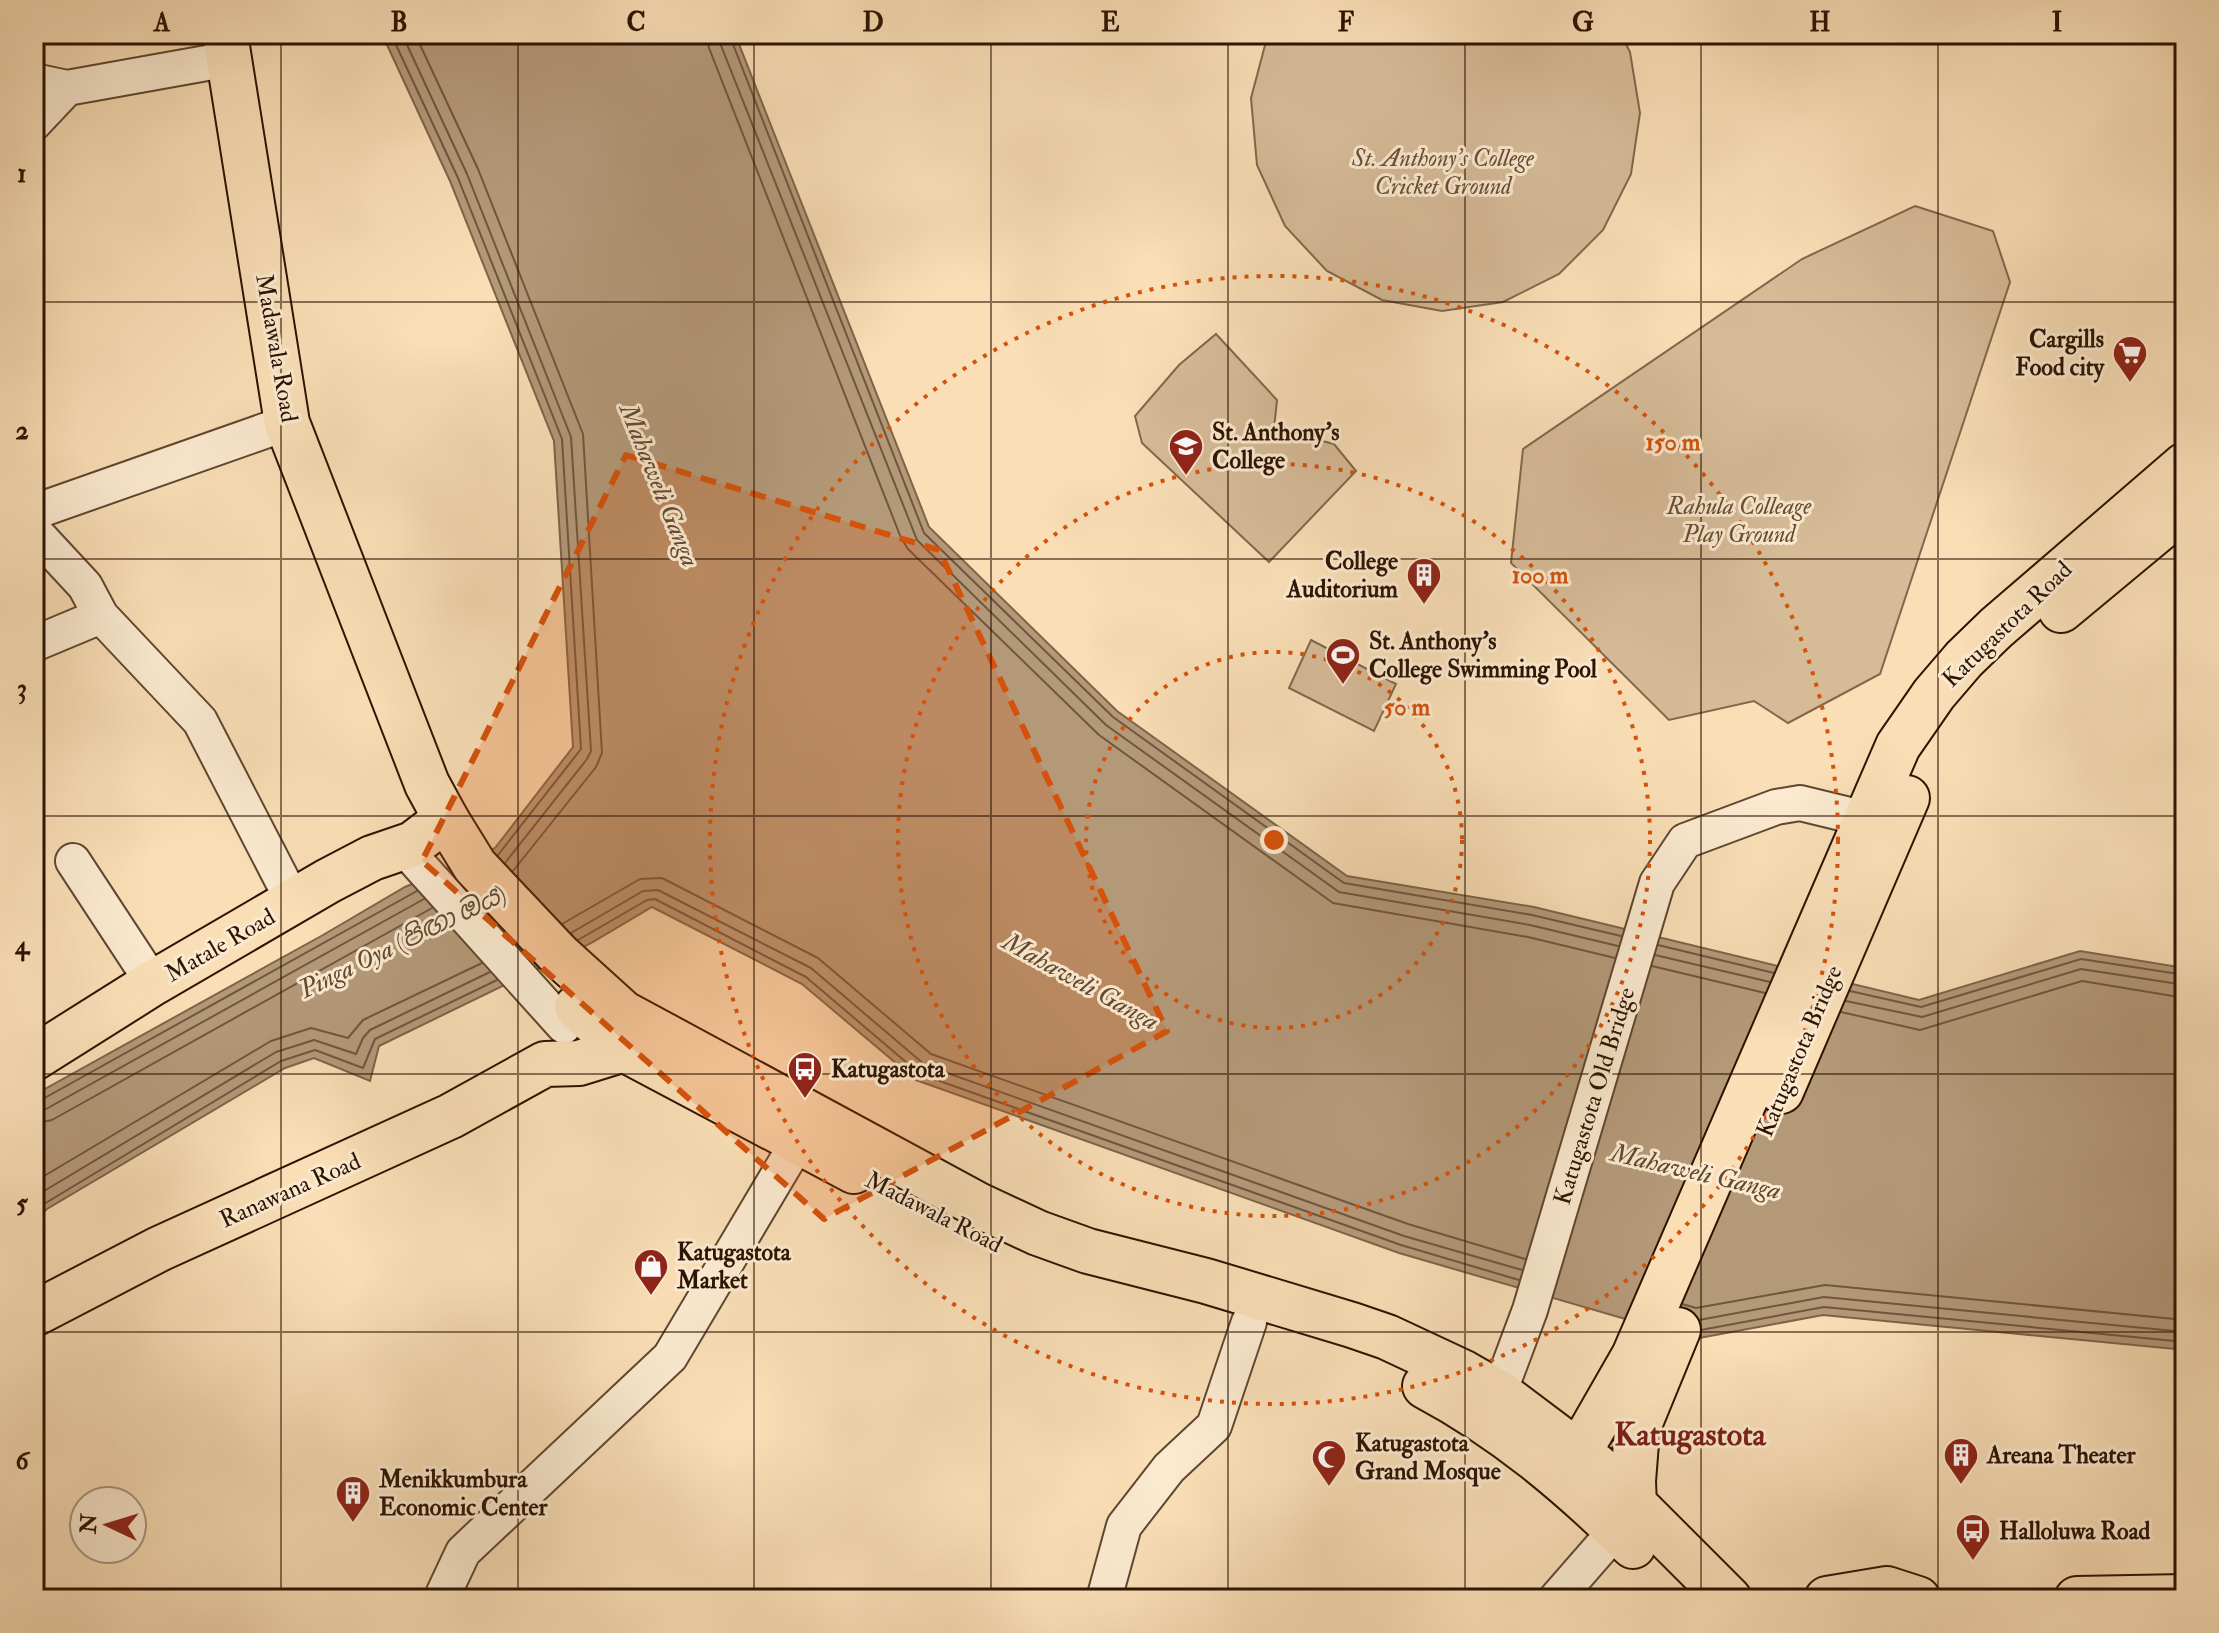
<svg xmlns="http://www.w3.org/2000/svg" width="2219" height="1633" viewBox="0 0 2219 1633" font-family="'IM FELL Double Pica','Noto Sans Sinhala',serif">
	<rect width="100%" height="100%" fill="#f9deb6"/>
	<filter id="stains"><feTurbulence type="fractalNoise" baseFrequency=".0025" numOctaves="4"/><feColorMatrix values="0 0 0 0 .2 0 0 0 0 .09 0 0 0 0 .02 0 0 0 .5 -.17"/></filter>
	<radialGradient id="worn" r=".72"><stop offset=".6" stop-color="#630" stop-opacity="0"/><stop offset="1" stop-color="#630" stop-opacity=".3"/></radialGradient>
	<path fill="#d6bb97" stroke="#82674c" stroke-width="2" d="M1268 34H1621L1630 52 1640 113 1631 174 1603 230 1559 274 1503 302 1442 311 1382 300 1327 271 1285 226 1257 165 1251 98Z
		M1915 206 1993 231 2010 282 1880 674 1788 723 1754 701 1669 720 1511 563 1523 449 1802 259Z
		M1216 334 1277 400 1274 429 1334 444 1356 471 1269 562 1142 443 1135 416 1179 365Z
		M1311 640 1396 684 1374 731 1289 688Z"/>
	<path fill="#b49979" stroke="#7e6349" stroke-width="2" d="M382 34H735L929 527 1117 711 1347 876 1534 907 1919 1000 2080 951 2185 968V1350L1823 1315 1694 1339 1399 1253 916 1080 802 984 652 907 591 943 379 1046 370 1081 314 1058 285 1068 47 1209 34 1220V1095L323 935 405 887 495 848 573 747 554 441 450 181Z"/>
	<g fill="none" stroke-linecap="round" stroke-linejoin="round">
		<path stroke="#70563e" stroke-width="2" d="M391 34 458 178 562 439 581 749 498 855
			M402 34 467 174 571 437 591 751 587 759 505 863
			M415 34 478 169 583 434 602 753 596 767 513 871
			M706 34 709 48 901 538 908 549 1099 735 1333 903 1528 937 1615 958
			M718 34 720 43 917 540 1106 725 1339 892 1530 925 1618 946
			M729 34 924 533 1113 717 1344 883 1532 915 1621 936
			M562 924 640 879 662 878 818 958 931 1054 1408 1224 1525 1259
			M571 933 643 891 658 890 811 968 925 1065 1404 1236 1522 1270
			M578 940 647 900 655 899 806 977 920 1074 1401 1245 1519 1280
			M1658 945 1774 973
			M1655 955 1770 982
			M1652 966 1765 993
			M1850 991 1921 1007 2081 959 2185 975
			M1846 1001 1922 1017 2081 969 2185 985
			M1841 1012 1920 1030 2082 981 2185 998
			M34 1101 41 1100 417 891
			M34 1112 46 1109 424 899
			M34 1124 52 1120 432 908
			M34 1182 271 1041 311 1028 348 1038 363 1020 482 963
			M34 1197 276 1052 314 1040 356 1054 363 1038 370 1030 490 972
			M34 1210 281 1061 315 1050 363 1068 375 1039 497 980
			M1682 1304 1696 1308 1825 1285 2185 1320
			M1699 1320 1824 1297 2185 1332
			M1701 1330 1824 1307 2185 1342"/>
		<g stroke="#60462f" stroke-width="38">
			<path id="minor" d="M34 81 67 88
				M34 123 67 88 229 59
				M34 512 287 423
				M34 531 85 586 101 616 200 721 294 903
				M34 644 101 616
				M403 847 564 1026
				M73 861 153 983
				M1499 1393 1530 1310 1657 883 1685 841 1776 807 1800 803 1866 819
				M441 1599 463 1552 670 1357 811 1120
				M1104 1599 1124 1526 1169 1468 1214 1426 1249 1322
				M1556 1599 1617 1529"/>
		</g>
		<g stroke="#2d1302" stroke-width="48">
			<path id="major" d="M225 34 287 423 427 784 446 819
				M34 1314 159 1249 451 1116 545 1064 579 1063 624 1049
				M1827 1599 1887 1589 1918 1599
				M2077 1599 2185 1597"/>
		</g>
		<g stroke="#2d1302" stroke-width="48">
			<path id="highway" d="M2061 610 2185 507
				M577 1007 624 1049 854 1171
				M34 1058 153 983 328 881 372 858 413 844 446 819 475 866 559 955 623 1013 980 1206 1038 1233 1088 1251 1206 1281 1352 1325 1387 1337 1464 1373 1499 1393 1596 1466 1729 1599
				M1781 1091 1907 798
				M1425 1386C1504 1428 1570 1484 1633 1546
				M1562 1473 1579 1452 1634 1356 1898 746 1934 694 1964 659 1996 628 2185 465
				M1634 1506 1633 1481 1637 1430 1678 1330"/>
		</g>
		<use href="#minor" stroke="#fbead0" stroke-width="34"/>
		<use href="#major" stroke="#f9deb6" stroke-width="44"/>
		<use href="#highway" stroke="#f9deb6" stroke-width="44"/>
	</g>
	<path fill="#d5520b" fill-opacity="0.2" stroke="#d5520b" stroke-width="6" stroke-dasharray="16 10" stroke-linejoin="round" d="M626 455 939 550 1167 1031 824 1219 422 861Z"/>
	<path fill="none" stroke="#2d1302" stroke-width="2" stroke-opacity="0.55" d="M281 34V1599M518 34V1599M754 34V1599M991 34V1599M1228 34V1599M1465 34V1599M1701 34V1599M1938 34V1599M34 302H2185M34 559H2185M34 816H2185M34 1074H2185M34 1332H2185"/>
	<g fill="none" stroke="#d5520b" stroke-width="4" stroke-dasharray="4 8">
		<circle cx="1274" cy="840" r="188"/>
		<circle cx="1274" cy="840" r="376"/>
		<circle cx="1274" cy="840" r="564"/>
	</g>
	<defs>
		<g id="supermarket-pin" transform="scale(1.8)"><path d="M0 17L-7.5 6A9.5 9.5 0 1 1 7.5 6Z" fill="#8f2418" stroke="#fbead0"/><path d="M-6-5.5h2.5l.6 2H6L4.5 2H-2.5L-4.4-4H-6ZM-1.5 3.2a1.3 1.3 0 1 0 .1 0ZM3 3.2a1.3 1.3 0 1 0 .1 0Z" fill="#fff"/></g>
		<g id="school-pin" transform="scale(1.8)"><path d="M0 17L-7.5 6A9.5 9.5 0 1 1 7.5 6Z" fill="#8f2418" stroke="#fbead0"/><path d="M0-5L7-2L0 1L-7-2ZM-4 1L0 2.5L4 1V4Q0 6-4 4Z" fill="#fff"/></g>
		<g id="building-pin" transform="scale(1.8)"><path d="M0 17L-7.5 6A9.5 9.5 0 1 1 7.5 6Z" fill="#8f2418" stroke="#fbead0"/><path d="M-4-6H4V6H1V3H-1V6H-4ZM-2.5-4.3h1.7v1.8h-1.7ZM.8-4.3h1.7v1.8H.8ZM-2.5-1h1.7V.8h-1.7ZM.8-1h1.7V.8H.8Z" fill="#fff"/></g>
		<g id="stadium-pin" transform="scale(1.8)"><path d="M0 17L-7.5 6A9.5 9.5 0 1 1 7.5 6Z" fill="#8f2418" stroke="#fbead0"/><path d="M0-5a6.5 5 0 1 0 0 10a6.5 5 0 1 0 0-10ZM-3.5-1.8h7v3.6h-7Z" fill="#fff"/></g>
		<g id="bus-pin" transform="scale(1.8)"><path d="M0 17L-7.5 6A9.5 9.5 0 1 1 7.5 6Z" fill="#8f2418" stroke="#fbead0"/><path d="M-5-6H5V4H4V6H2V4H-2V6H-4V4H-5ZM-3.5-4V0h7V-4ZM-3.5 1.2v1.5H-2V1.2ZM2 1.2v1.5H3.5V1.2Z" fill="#fff"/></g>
		<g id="shop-pin" transform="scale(1.8)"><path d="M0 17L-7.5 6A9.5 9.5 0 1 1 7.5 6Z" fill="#8f2418" stroke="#fbead0"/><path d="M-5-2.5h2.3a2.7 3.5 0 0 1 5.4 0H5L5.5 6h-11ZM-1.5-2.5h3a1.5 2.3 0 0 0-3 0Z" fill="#fff"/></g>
		<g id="mosque-pin" transform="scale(1.8)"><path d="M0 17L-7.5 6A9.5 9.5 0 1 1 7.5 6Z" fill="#8f2418" stroke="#fbead0"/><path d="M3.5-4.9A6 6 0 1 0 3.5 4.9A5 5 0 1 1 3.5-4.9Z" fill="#fff"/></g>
	</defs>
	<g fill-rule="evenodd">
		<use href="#supermarket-pin" x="2130" y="353"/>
		<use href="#school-pin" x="1186" y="446"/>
		<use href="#building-pin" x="1424" y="575"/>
		<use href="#stadium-pin" x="1343" y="655"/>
		<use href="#bus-pin" x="805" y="1069"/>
		<use href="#shop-pin" x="651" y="1266"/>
		<use href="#building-pin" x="1961" y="1455"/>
		<use href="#mosque-pin" x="1329" y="1457"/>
		<use href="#building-pin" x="353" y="1493"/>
		<use href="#bus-pin" x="1973" y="1531"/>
	</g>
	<g text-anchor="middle" stroke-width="6" stroke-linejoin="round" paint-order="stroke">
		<g font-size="24" font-style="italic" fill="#684e36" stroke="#fbead0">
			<text x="1443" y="166">St. Anthony's College<tspan x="1443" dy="28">Cricket Ground</tspan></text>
			<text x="1739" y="514">Rahula Colleage<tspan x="1739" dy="28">Play Ground</tspan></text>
		</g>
		<g font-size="24" font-weight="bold" fill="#2d1302" stroke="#fbead0" text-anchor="start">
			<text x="2104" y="347" text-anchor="end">Cargills<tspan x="2104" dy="28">Food city</tspan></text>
			<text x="1212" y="440">St. Anthony's<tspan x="1212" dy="28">College</tspan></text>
			<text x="1398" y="569" text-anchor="end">College<tspan x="1398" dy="28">Auditorium</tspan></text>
			<text x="1369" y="649">St. Anthony's<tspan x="1369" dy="28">College Swimming Pool</tspan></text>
			<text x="831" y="1077">Katugastota</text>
			<text x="677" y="1260">Katugastota<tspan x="677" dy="28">Market</tspan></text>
			<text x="1355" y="1451">Katugastota<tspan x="1355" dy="28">Grand Mosque</tspan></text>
			<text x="1987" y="1463">Areana Theater</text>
			<text x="379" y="1487">Menikkumbura<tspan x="379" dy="28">Economic Center</tspan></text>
			<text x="1999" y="1539">Halloluwa Road</text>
		</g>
		<g font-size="24" fill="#2d1302" stroke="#fbead0">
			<text transform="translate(277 348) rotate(80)" y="8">Madawala Road</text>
			<text transform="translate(2007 624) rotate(-44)" y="8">Katugastota Road</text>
			<text transform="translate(220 945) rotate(-30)" y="8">Matale Road</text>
			<text transform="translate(1799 1051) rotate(-67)" y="8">Katugastota Bridge</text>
			<text transform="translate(1594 1096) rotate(-73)" y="8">Katugastota Old Bridge</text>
			<text transform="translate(290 1190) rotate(-24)" y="8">Ranawana Road</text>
			<text transform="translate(934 1212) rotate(27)" y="8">Madawala Road</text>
		</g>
		<g font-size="26" font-style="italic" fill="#634932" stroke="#fbead0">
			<text transform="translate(660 485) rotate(68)" y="9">Mahaweli Ganga</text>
			<text transform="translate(402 941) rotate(-26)" y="9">Pinga Oya (පිඟා ඔය)</text>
			<text transform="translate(1081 981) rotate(29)" y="9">Mahaweli Ganga</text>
			<text transform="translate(1696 1171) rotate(13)" y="9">Mahaweli Ganga</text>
		</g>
		<g font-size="32" font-weight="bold" fill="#7a1f14" stroke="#fbead0">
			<text x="1690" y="1445">Katugastota</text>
		</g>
	</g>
	<circle cx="1274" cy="840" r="12" fill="#d5520b" stroke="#fbead0" stroke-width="4"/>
	<g font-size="24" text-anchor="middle" font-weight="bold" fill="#d5520b" stroke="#fbead0" stroke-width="6" stroke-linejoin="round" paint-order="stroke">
		<text x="1673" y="450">150 m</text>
		<text x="1540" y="583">100 m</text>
		<text x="1407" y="715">50 m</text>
	</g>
	<rect width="2219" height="1633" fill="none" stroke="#f9deb6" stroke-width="88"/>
	<g transform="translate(108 1525) rotate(274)"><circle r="38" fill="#fbead0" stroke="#a9947e" stroke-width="2"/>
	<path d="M0-6L14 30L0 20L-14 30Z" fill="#8f2418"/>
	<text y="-12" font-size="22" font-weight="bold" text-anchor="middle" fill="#2d1302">N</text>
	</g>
	<rect x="44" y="44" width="2131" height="1545" fill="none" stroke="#2d1302" stroke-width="3"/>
	<g font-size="26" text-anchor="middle" font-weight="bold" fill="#2d1302">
		<text x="162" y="31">A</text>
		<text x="399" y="31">B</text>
		<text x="636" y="31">C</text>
		<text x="873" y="31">D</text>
		<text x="1110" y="31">E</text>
		<text x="1346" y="31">F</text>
		<text x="1583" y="31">G</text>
		<text x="1820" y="31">H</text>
		<text x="2057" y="31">I</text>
		<text x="22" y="182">1</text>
		<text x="22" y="439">2</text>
		<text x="22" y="697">3</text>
		<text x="22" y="954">4</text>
		<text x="22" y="1212">5</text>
		<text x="22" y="1469">6</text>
	</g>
	<rect width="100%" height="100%" filter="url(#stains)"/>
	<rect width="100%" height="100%" fill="url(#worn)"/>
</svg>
